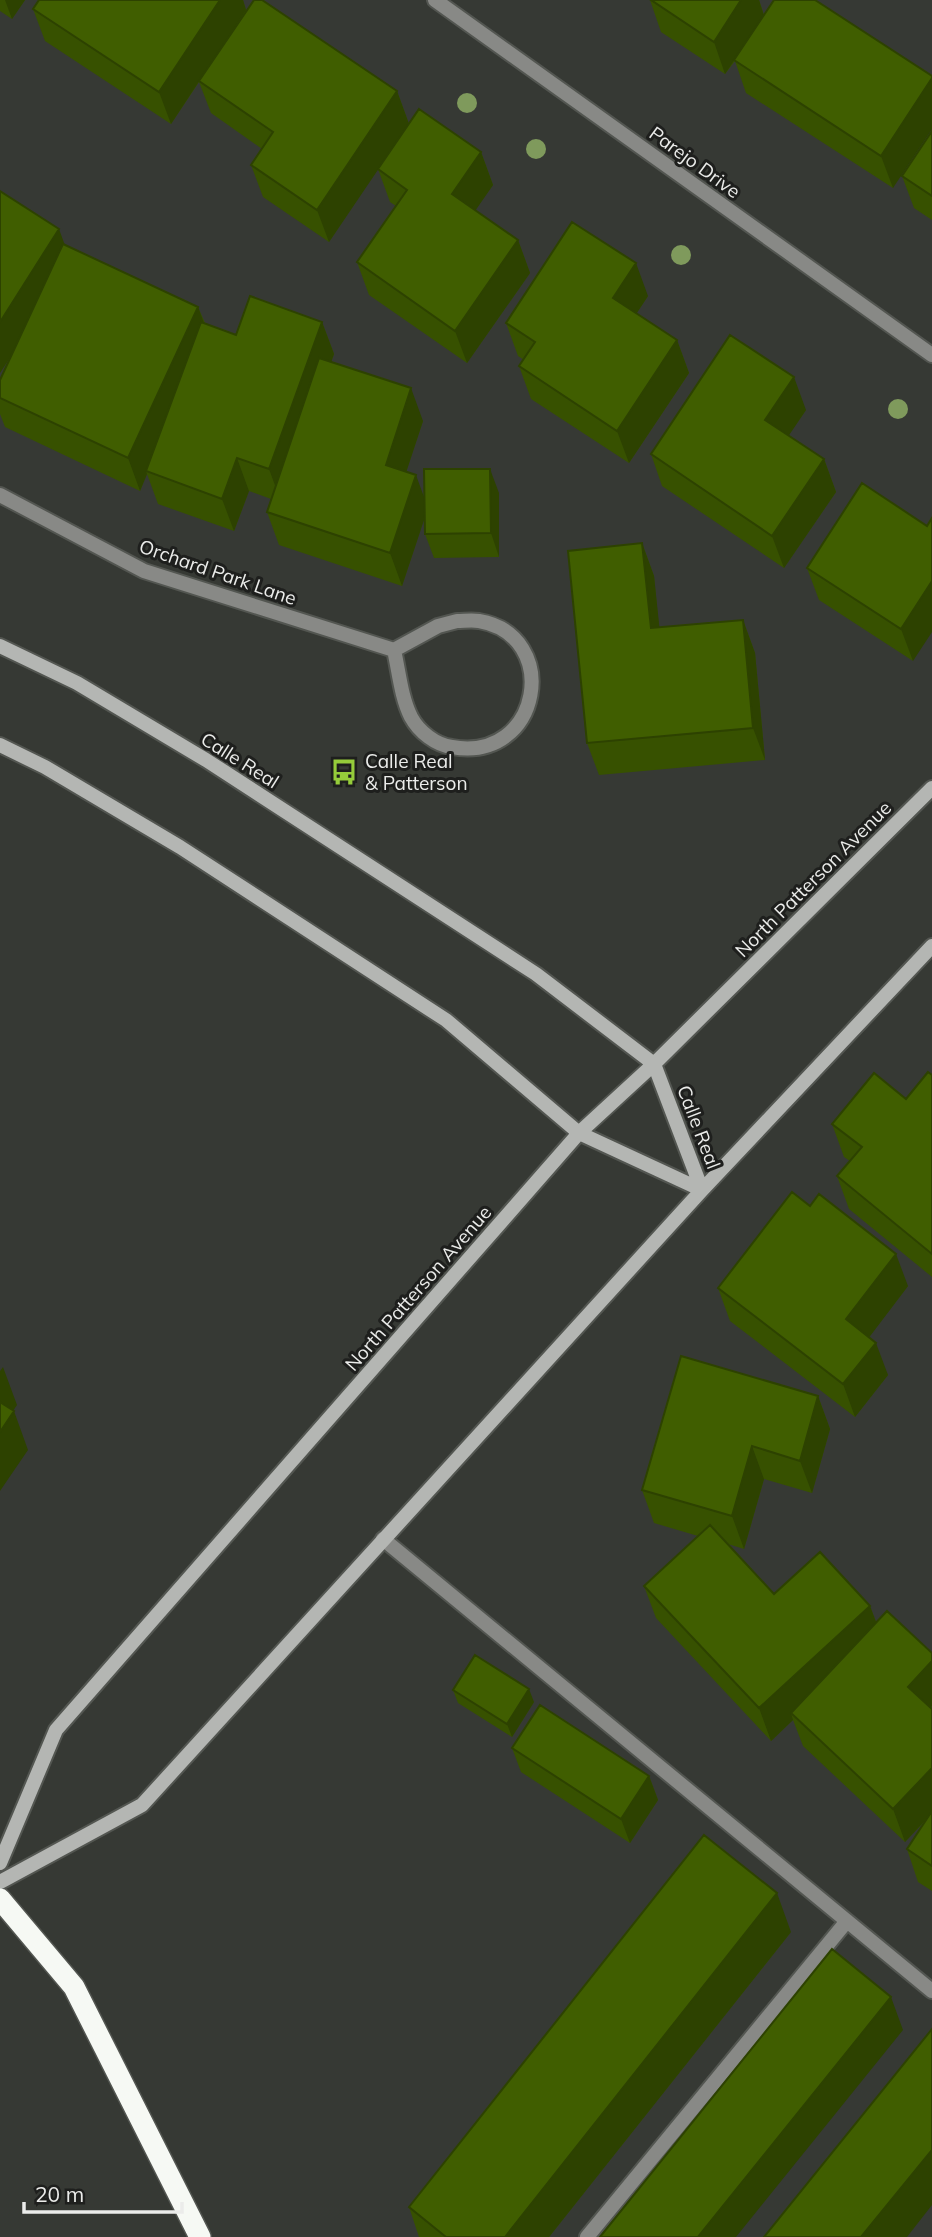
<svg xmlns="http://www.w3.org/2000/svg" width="932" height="2237" viewBox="0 0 932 2237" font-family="Mulish,sans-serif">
	<rect width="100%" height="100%" fill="#363934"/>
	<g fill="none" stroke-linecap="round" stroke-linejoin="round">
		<g stroke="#535651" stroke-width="18">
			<path id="lane" d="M383 1539 932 1991
				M587 2237 847 1921"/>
		</g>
		<g stroke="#535651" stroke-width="18">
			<path id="street" d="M435 0 932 355
				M0 495 144 571 394 650
				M457 621C464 621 472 620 479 621 562 635 542 763 452 747 436 745 419 732 411 717 401 697 399 672 394 650L438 626Z"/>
		</g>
		<g stroke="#535651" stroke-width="18">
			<path id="secondary" d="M0 646 77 683 206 760 536 974 654 1064 702 1190
				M0 745 45 767 180 847 446 1020 579 1133 702 1190
				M0 1863 56 1730 579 1133 654 1064 932 788
				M0 1882 142 1805 702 1190 932 946"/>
		</g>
		<g stroke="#535651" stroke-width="24">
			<path id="highway" d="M0 1899 74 1987 200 2237"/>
		</g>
		<use href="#lane" stroke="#888986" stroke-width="14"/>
		<use href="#street" stroke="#888986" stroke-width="14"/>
		<use href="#secondary" stroke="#b4b6b3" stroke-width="14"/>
		<use href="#highway" stroke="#f6f9f4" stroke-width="21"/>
	</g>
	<g fill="#7f9a5c">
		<circle cx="467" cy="103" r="10"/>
		<circle cx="536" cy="149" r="10"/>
		<circle cx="681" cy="255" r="10"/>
		<circle cx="898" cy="409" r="10"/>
	</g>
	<path fill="#375100" d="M0 0H25L12 19 0 11Z
		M39 0H243L246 10 397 91 409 124 481 152 493 185 475 210 518 240 530 273 467 363 369 295 357 262 396 206 390 202 378 169 329 242 263 197 251 165 262 149 211 113 199 82 171 124 45 41 33 9Z
		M650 0H759L764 15 932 76 893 188 746 93 735 61 725 74 661 32Z
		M932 131V220L914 208 902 176Z
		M64 244 198 307 205 323 236 335 322 322 334 354 331 362 423 421 406 472 425 499 499 493V557L434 558 425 534V516L402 586 279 545 267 512 271 499 249 491 234 531 158 504 147 474 140 491 5 427 0 414V380L12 354 0 373Z
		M648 296 636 314 677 340 689 373 629 463 531 399 519 366 524 360 518 356 506 323Z
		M806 410 788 436 824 459 836 492 784 568 662 486 651 454Z
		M862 483 913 661 819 600 807 568Z
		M642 543 654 576 659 628 743 620 755 653 765 760 599 775 587 743Z
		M932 1075V1277L849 1209 837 1176 850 1161 844 1157 832 1124 906 1099Z
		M908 1286 869 1337 888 1375 855 1417 730 1321 718 1288Z
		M818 1396 830 1429 812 1493 764 1479 744 1549 728 1544 774 1594 870 1606 876 1622 932 1653V1706L931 1708 932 1709V1891L918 1882 907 1849 927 1819 905 1842 803 1746 793 1720 771 1741 656 1618 644 1586 698 1536 654 1523 642 1490Z
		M453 1690 534 1702 512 1737 458 1703Z
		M512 1748 649 1776 658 1800 630 1843 521 1772Z
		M791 1932 549 2237H419L409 2207Z"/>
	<path fill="#2d4200" d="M5 0H25L12 19Z
		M220 0H243L246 10 171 124 159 92Z
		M741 0H759L764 16 725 74 714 42Z
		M932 78V129L893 188 881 156Z
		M397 91 409 124 329 242 317 210Z
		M481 152 493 185 464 227 452 194Z
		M59 229 71 262 0 373V322Z
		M518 240 530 273 467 363 455 331Z
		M636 263 648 296 625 331 613 298Z
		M198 307 210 339 146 471 147 474 140 491 128 458Z
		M322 322 334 354 281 502 269 469Z
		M677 340 689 373 629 463 617 431Z
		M794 377 806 410 777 453 765 420Z
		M411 388 423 421 398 497 386 465Z
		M237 458 249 491 234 531 222 499Z
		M824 459 836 492 784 568 772 536Z
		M490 469 499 493V557L491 533Z
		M416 475 428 508 402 586 390 553Z
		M642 543 654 576 663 661 651 628Z
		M932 581V632L913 661 901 629Z
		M743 620 755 653 765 760 753 728Z
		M896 1254 908 1286 858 1352 846 1319Z
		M876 1343 888 1375 855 1417 843 1384Z
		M3 1367 17 1405 0 1430V1371Z
		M818 1396 830 1429 812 1493 800 1461Z
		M14 1411 28 1450 0 1491V1432Z
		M752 1446 764 1479 744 1549 732 1516Z
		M870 1606 882 1638 791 1713 793 1720 771 1741 759 1708Z
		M932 1661V1706L920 1719 908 1687Z
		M529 1689 534 1702 512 1737 507 1724Z
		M932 1768V1813L905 1842 893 1809Z
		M649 1776 658 1800 630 1843 621 1819Z
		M777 1893 791 1932 549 2237H505Z
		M891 1997 903 2030 736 2237H698Z
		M932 2150V2205L907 2237H861Z"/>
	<path fill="#405e00" stroke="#2d4200" stroke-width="2" d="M39 0H220L159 92 33 9Z
		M254 0H262L397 91 317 210 251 165 273 132 199 81Z
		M651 0H741L714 42Z
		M774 0H815L932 76V78L881 156 734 60Z
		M419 109 481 152 452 194 518 240 455 331 357 262 407 190 378 169Z
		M932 131V196L902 176Z
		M0 191 59 229 0 322Z
		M572 222 636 263 613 298 677 340 617 431 519 366 535 342 506 323Z
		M63 244 198 307 128 458 0 398V380Z
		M250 296 322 322 269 469 237 458 222 499 146 471 201 322 236 335Z
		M730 335 794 377 765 420 824 459 772 536 651 454Z
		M319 358 411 388 386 465 416 475 390 553 267 512Z
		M424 469H490L491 533 425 534Z
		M862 483 927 526 932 518V581L901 629 807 568Z
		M642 543 651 628 743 620 753 728 587 743 568 551Z
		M928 1072 932 1075V1254L837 1176 862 1147 832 1124 874 1073 906 1099Z
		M792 1192 810 1206 819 1194 896 1254 846 1319 876 1343 843 1384 718 1288Z
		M681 1356 818 1396 800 1461 752 1446 732 1516 642 1490Z
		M0 1402 14 1411 0 1432Z
		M710 1525 774 1594 820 1552 870 1606 759 1708 644 1586Z
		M887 1611 932 1653V1661L908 1687 932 1709V1768L893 1809 791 1713Z
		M475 1655 529 1689 507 1724 453 1690Z
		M540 1705 649 1776 621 1819 512 1748Z
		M932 1811V1866L907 1849Z
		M704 1835 777 1893 505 2237H446L409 2207Z
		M832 1949 891 1997 698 2237H600Z
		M932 2029V2150L861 2237H764Z"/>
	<defs>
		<g id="bus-bare" transform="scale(2.1)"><path d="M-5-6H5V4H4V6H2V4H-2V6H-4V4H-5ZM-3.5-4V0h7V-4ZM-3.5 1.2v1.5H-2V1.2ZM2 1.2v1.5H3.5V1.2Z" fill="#95cc3a" stroke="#1e1f1d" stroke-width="2.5" paint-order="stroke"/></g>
	</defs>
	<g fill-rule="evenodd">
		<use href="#bus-bare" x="344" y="772"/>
	</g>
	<g text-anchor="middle" stroke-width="6" stroke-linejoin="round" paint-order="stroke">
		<g font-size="19" fill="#ebecea" stroke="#1e1f1d">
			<text transform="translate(695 162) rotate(36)" y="7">Parejo Drive</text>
			<text transform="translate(218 572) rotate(19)" y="7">Orchard Park Lane</text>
			<text transform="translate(240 760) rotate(32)" y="7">Calle Real</text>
			<text transform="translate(813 879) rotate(-45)" y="7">North Patterson Avenue</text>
			<text transform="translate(699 1127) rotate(69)" y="7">Calle Real</text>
			<text transform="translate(418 1288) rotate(-49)" y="7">North Patterson Avenue</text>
		</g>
		<g font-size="19" fill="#ebecea" stroke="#1e1f1d" text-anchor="start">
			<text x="365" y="768">Calle Real<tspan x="365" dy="22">&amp; Patterson</tspan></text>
		</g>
	</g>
	<path d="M24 2202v10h158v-10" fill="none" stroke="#ebecea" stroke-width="3.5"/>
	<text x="35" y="2202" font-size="21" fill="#ebecea" stroke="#1e1f1d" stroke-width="5" paint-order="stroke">20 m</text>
</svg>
